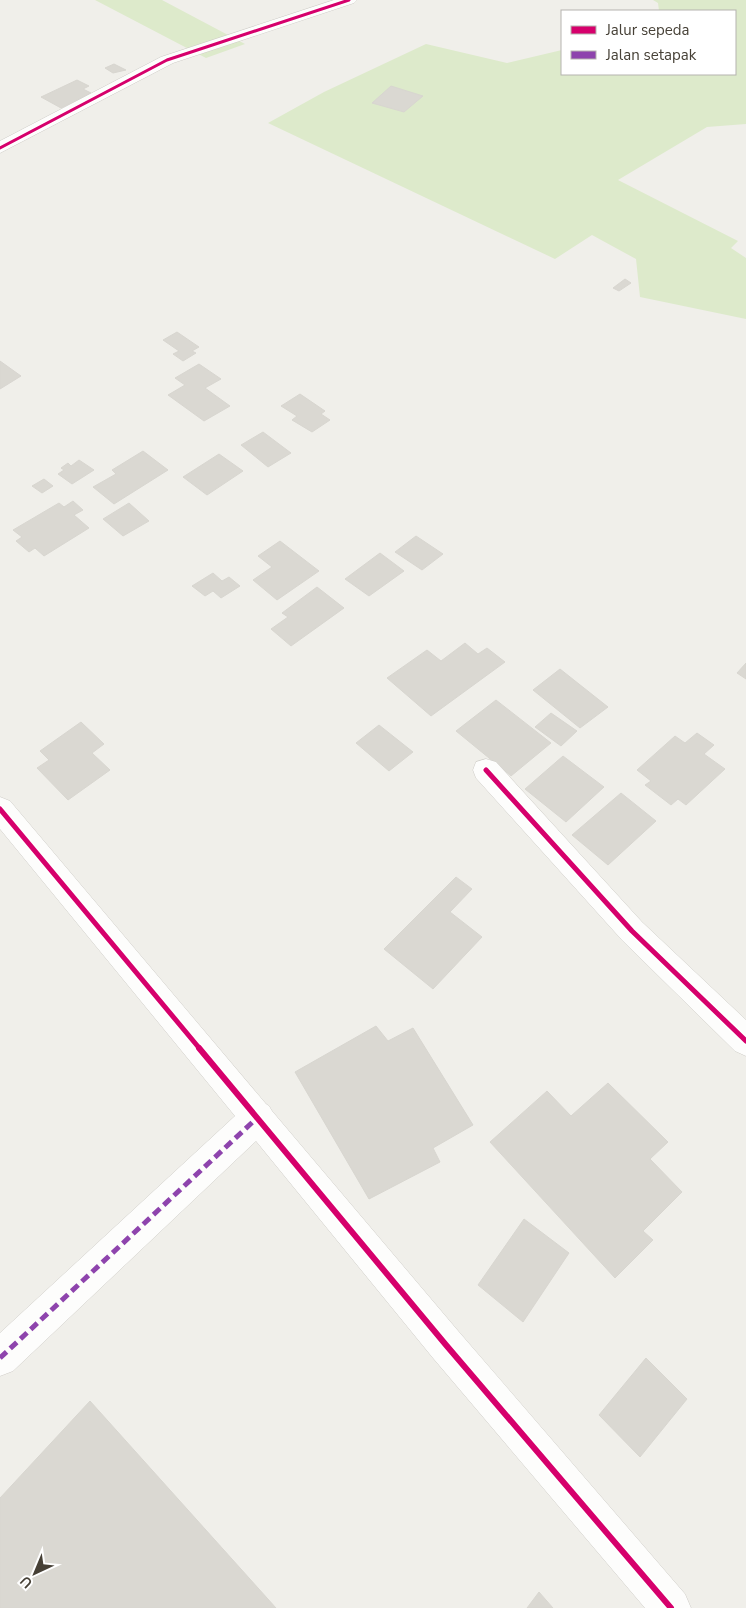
<svg xmlns="http://www.w3.org/2000/svg" width="746" height="1608" viewBox="0 0 746 1608" font-family="'Nunito Sans',sans-serif">
	<rect width="100%" height="100%" fill="#f0efea"/>
	<path fill="#ddeacb" d="M95 0H162L245 44 206 58Z
		M653 0H746V124L707 127 618 180 738 241 731 248 746 258V319L640 297 636 259 592 235 555 259 268 123 324 92 426 44 507 63 562 50V74H735V11H659L658 3Z"/>
	<path fill="#dad8d2" stroke="#d8d6d0" d="M114 64 126 70 113 73 105 68Z
		M77 80 89 86 83 89 91 93 61 108 41 97Z
		M391 86 423 96 404 112 372 103Z
		M625 279 631 283 619 291 613 288Z
		M177 332 199 347 192 351 196 353 183 361 173 354 179 351 163 340Z
		M0 361 21 376 0 389Z
		M199 364 221 379 205 388 230 406 204 421 168 395 185 385 175 378Z
		M300 394 325 411 321 414 330 420 312 432 292 420 297 416 281 406Z
		M263 432 291 453 268 467 241 445Z
		M143 451 168 470 114 504 93 487 116 474 112 470Z
		M219 454 243 471 207 495 183 477Z
		M79 460 94 470 72 484 58 474 64 470 61 468 68 463 71 466Z
		M44 479 53 486 42 493 32 486Z
		M73 501 83 510 74 515 89 528 44 556 35 548 29 552 16 541 22 537 13 530 59 503 64 507Z
		M129 503 149 521 123 536 103 519Z
		M416 536 443 554 422 570 395 552Z
		M280 541 319 571 277 600 253 580 272 567 258 556Z
		M380 553 404 571 369 596 345 579Z
		M213 573 222 581 229 577 240 586 221 598 213 591 205 596 192 586Z
		M317 587 344 608 291 646 271 629 288 617 282 613Z
		M465 643 478 654 487 648 505 662 431 716 387 678 427 650 441 661Z
		M746 663V679L737 673Z
		M560 669 608 707 580 728 533 690Z
		M496 700 551 743 511 776 456 731Z
		M551 713 577 731 561 746 535 727Z
		M81 722 104 744 92 753 110 770 68 800 37 768 49 760 40 751Z
		M379 725 413 752 389 771 356 743Z
		M697 733 714 745 704 754 725 769 686 805 678 799 671 805 645 785 651 781 637 770 675 736 685 743Z
		M563 756 604 787 566 822 525 789Z
		M621 793 656 821 608 865 572 835Z
		M456 877 472 889 450 912 482 937 433 989 384 949Z
		M376 1026 388 1041 413 1028 473 1125 433 1148 440 1162 369 1199 295 1072Z
		M608 1083 668 1142 650 1159 682 1192 643 1231 653 1240 615 1278 490 1142 547 1091 571 1116Z
		M524 1219 569 1253 523 1322 478 1285Z
		M646 1358 687 1399 640 1457 599 1415Z
		M90 1401 276 1608H0V1498Z
		M539 1592 553 1608H527Z"/>
	<g fill="none" stroke-linecap="round" stroke-linejoin="round">
		<g stroke="#ceccc7" stroke-width="1">
			<path id="minor" d="M334 0H357L354 3 173 63 0 153V141L161 57Z
				M486 759 496 762 642 922 746 1020V1056L735 1051 622 940 476 778 473 770 476 762Z
				M0 797 10 801 266 1104 269 1106 272 1111 459 1332 685 1594 691 1608H645L433 1358 256 1141 13 1371 0 1376V1333L235 1116 0 829Z"/>
		</g>
		<use href="#minor" fill="#fdfdfc" fill-rule="evenodd"/>
		<path stroke="#8e44ad" stroke-width="5" stroke-dasharray="9 5" stroke-linecap="butt" d="M0 1358 258 1117"/>
		<g stroke="#fff" stroke-width="5">
			<path id="cycleway-far2" d="M0 148 167 60 349 0"/>
		</g>
		<g stroke="#fff" stroke-width="8">
			<path id="cycleway-far1" d="M486 770 632 931 746 1041
				M0 809 200 1049"/>
		</g>
		<g stroke="#fff" stroke-width="9">
			<path id="cycleway" d="M199 1048 446 1345 671 1608"/>
		</g>
		<use href="#cycleway-far2" stroke="#d6006c" stroke-width="3"/>
		<use href="#cycleway-far1" stroke="#d6006c" stroke-width="5"/>
		<use href="#cycleway" stroke="#d6006c" stroke-width="6"/>
	</g>
	<rect x="561" y="10" width="175" height="65" fill="#ffffff" stroke="#b5b3af"/>
	<rect x="571" y="26" width="25" height="8" fill="#d6006c" stroke="#b5b3af"/>
	<text x="606" y="35" font-size="15" fill="#464036">Jalur sepeda</text>
	<rect x="571" y="51" width="25" height="8" fill="#8e44ad" stroke="#b5b3af"/>
	<text x="606" y="60" font-size="15" fill="#464036">Jalan setapak</text>
	<g transform="translate(35 1573) rotate(224)" stroke="#ffffff" stroke-width="4" paint-order="stroke">
	<path d="M0-4L9 19L0 12L-9 19Z" fill="#464036"/>
	<text y="-8" font-size="14" font-weight="bold" text-anchor="middle" fill="#464036">U</text>
	</g>
</svg>
